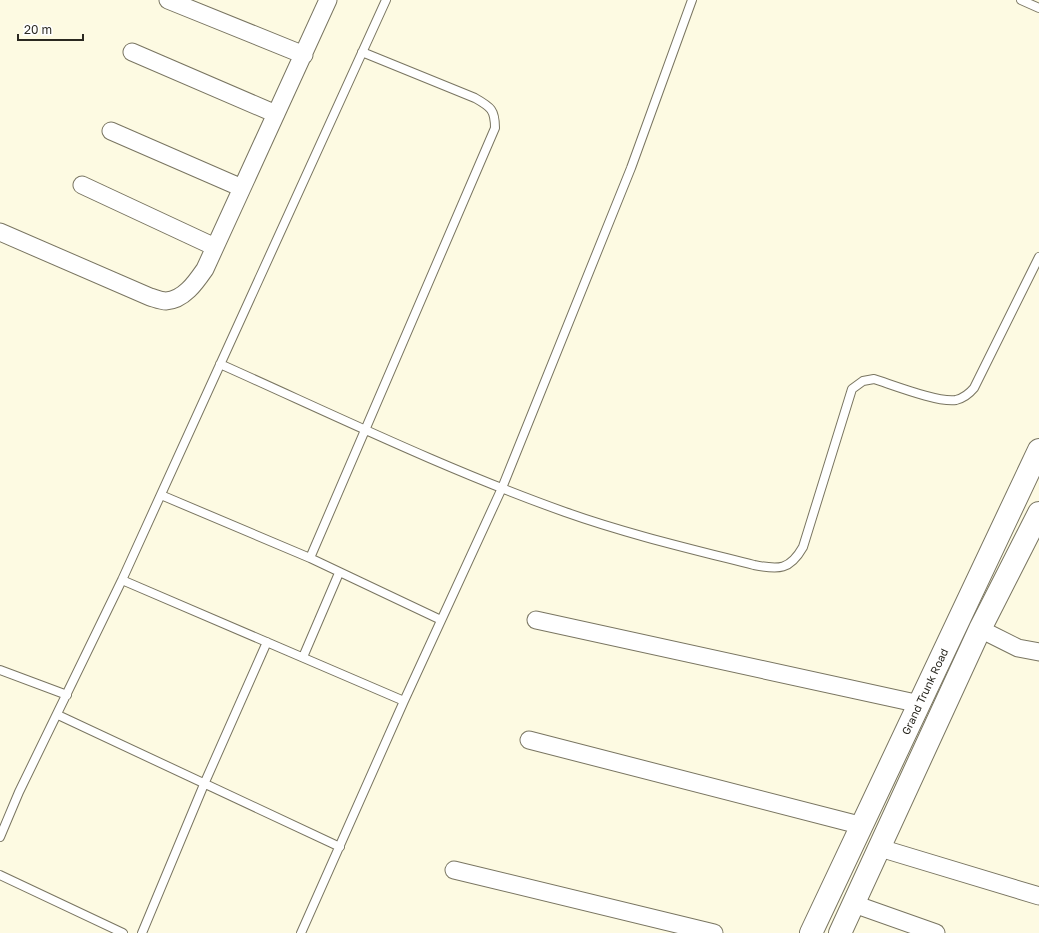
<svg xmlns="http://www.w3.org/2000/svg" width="1039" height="933" viewBox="0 0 1039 933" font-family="'Golos Text',sans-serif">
	<rect width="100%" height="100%" fill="#fdfae2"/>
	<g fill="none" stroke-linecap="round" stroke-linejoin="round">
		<g stroke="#797561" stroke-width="10">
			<path id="lane" d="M1021 0 1039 8
				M220 364C334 415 447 470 565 512 627 534 691 549 754 565 779 570 790 570 803 547L852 389 863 381 874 379C893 385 939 403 956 400 964 398 969 394 974 388L1039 257
				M161 495 310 558 441 620
				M310 558 495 128C495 110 491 107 475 98L362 52
				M122 580 404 701
				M303 657 339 573
				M0 670 67 695
				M58 715 340 847
				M0 837 19 792 122 580 386 0
				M0 875 123 933
				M142 933 205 782 267 642
				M301 933 404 701 502 488 631 168 692 0"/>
		</g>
		<g stroke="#797561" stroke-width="19">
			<path id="street" d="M168 0 304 55
				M132 52 276 114
				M111 131 242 188
				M82 185 215 247
				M0 232 150 297C154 298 161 301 166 301 184 300 196 282 205 269L328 0
				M536 620 920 704
				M980 629 1018 648 1039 652
				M529 740 863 826
				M880 848 1039 896
				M454 870 714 933
				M854 904 936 933"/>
		</g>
		<g stroke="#797561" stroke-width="24">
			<g id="highway">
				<path id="s1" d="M811 933 1039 450"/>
				<path d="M840 933 980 629 1039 513"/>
			</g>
		</g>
		<use href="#lane" stroke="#fff" stroke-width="8"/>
		<use href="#street" stroke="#fff" stroke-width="17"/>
		<use href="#highway" stroke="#fff" stroke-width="22"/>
	</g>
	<g text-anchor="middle" stroke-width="3.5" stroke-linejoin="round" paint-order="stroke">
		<g font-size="11" fill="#2a2820" stroke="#fff">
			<text dy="4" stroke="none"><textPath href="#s1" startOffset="267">Grand Trunk Road</textPath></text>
		</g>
	</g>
	<path d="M18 34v6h65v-6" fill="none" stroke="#2a2820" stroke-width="2"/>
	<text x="24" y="34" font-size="12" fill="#2a2820" stroke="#ffffff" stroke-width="3" paint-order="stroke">20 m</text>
</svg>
